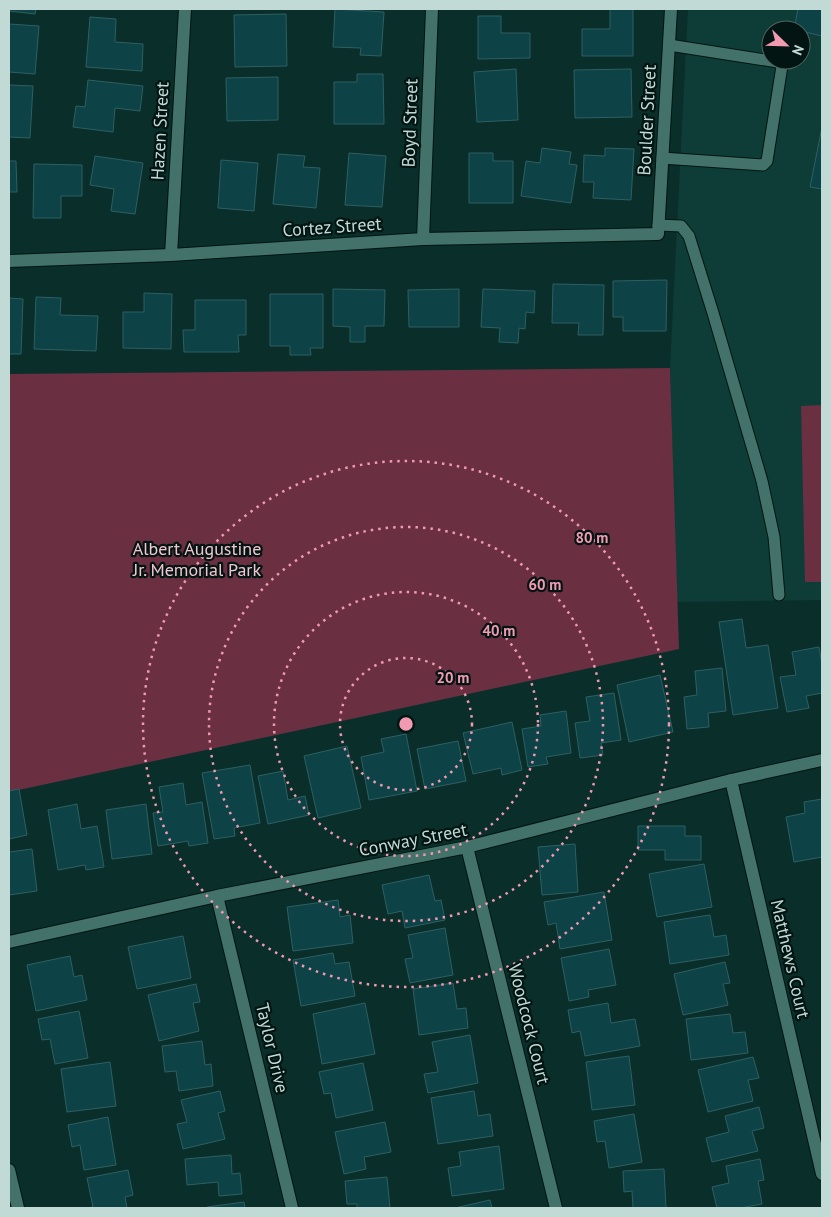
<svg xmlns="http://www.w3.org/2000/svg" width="831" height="1217" viewBox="0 0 831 1217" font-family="'PT Sans',sans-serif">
	<rect width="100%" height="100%" fill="#0a2f2a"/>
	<path fill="#0e3d37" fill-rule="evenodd" d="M688 9H822V600L677 602 670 368ZM771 30H801V60H771Z"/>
	<path fill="#6b2f42" d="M670 368 679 649 9 792V374Z
		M822 405V582H805L801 406Z"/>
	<path fill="#0d4246" stroke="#2e5f62" d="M9 9H36L35 14 9 11Z
		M335 9 384 12 381 56 360 55 361 48 333 47Z
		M610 9H633V56H582V29H610Z
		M798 9H822V36L801 31V30H794Z
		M286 14 287 66 235 67 234 15Z
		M478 16H501V33H530V58L478 59Z
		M90 17 116 19 115 42 143 44 142 71 86 67Z
		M9 24 39 26 35 74 9 72Z
		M516 69 518 120 477 122 474 72Z
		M631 69 632 117 575 118 574 70Z
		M357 74H383L384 124H334V82H357Z
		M278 77V120L227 121 226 78Z
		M88 80 143 86 140 111 115 108 113 132 73 127 76 106 85 107Z
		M9 85 33 86 30 138 9 137Z
		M822 127V189L810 187Z
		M542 148 571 152 569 164 577 165 571 203 521 196 526 161 540 163Z
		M605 148 634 149 631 200 593 198 594 182H583L584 155 605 156Z
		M349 153 386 156 382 207 345 205Z
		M469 153H493V161H513V203H469Z
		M278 154 305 156 303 167 320 168 316 208 273 204Z
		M95 156 143 163 135 214 111 211 114 189 90 185Z
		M221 160 258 163 254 211 218 208Z
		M9 161H16L17 192H9Z
		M34 164 82 165V196H61V218H33Z
		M667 280 666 331H623V317H613V281Z
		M553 284 604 285 603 335H578L579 323H552Z
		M333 289 385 290 384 326H365V342H350V327L333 326Z
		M459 289V327H409L408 290Z
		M483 289 535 291 534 313 526 312 525 329 519 328 518 343 499 342 500 328 481 327Z
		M144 293 172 294 171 349 123 348V312H144Z
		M270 294H323V348H310L311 355H290V346H270Z
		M36 297 61 298 60 315 98 316 96 351 34 349Z
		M9 298 23 299 21 354H9Z
		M195 300H246V335H238L239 352H184L183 330H195Z
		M742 619 746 648 768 645 778 708 733 715 719 622Z
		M819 647 822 664V693L806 696 809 708 787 712 780 677 796 675 792 652Z
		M722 668 726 711 708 713 709 727 687 729 684 697 697 695 695 671Z
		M660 675 673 732 629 742 617 685Z
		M614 693 621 740 601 743 603 755 580 758 575 723 590 721 586 697Z
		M566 711 571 753 546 757 548 764 528 767 522 729 541 726 540 715Z
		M512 722 522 770 502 775 501 768 473 774 463 733Z
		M406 734 417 791 369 800 361 757 384 752 381 739Z
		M458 741 466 781 425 789 417 749Z
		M347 746 361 808 318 818 304 756Z
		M250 765 260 823 234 828 235 836 214 839 202 773Z
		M283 771 288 800 305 796 309 815 268 824 258 776Z
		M183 783 186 805 202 802 208 843 189 846 188 841 158 846 153 813 163 812 159 787Z
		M19 789 27 835 9 839V791Z
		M822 799V857L794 862 786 817 805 813 804 802Z
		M77 804 81 829 97 826 104 867 86 870 85 865 58 870 48 810Z
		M146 804 152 854 112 859 106 810Z
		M638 826H685V836H701V860H665V850H638Z
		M575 844 578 892 542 895 538 847Z
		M32 849 37 891 9 895V852Z
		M704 864 712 907 657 917 649 874Z
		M429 875 435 901 441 900 445 920 405 928 402 911 388 914 382 885Z
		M604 892 612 940 560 949 556 923 548 925 544 902Z
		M338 900 340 917 350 915 353 943 293 951 287 907Z
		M710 915 714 937 726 935 729 955 670 964 664 922Z
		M445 928 453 975 410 983 405 959 413 958 408 935Z
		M183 936 191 978 137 989 128 947Z
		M609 949 616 985 588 990 589 997 569 1001 561 958Z
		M333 953 335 964 349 962 355 996 301 1006 293 960Z
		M70 956 74 977 82 975 87 1000 36 1011 27 965Z
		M725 962 730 983 723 984 728 1005 683 1015 674 974Z
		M453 983 457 1009 466 1008 468 1028 419 1035 413 989Z
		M196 984 200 1002 193 1003 199 1031 159 1041 148 995Z
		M365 1003 375 1054 322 1064 313 1014Z
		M608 1003 611 1023 635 1019 640 1046 585 1056 580 1031 572 1033 568 1010Z
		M79 1011 88 1058 55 1064 50 1039 42 1040 38 1019Z
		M730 1014 733 1033 745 1032 748 1053 691 1060 686 1019Z
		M470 1035 478 1083 428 1093 424 1074 438 1072 432 1042Z
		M202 1041 205 1065 211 1064 213 1086 179 1091 176 1071 165 1072 162 1046Z
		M629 1056 635 1105 592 1110 586 1062Z
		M753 1057 759 1078 748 1080 753 1101 708 1112 698 1070Z
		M110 1062 116 1106 67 1112 61 1069Z
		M363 1063 373 1110 336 1118 331 1093 324 1094 319 1072Z
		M220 1091 225 1111 218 1113 225 1139 183 1149 177 1124 187 1122 181 1100Z
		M474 1091 478 1116 490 1114 493 1136 438 1144 431 1098Z
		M759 1107 764 1128 752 1131 758 1151 712 1162 706 1138 729 1132 725 1116Z
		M634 1114 642 1162 609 1168 605 1141 597 1142 594 1121Z
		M108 1117 116 1165 84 1170 80 1145 72 1147 68 1125Z
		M385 1122 391 1152 364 1157 366 1169 344 1174 335 1132Z
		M499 1146 504 1189 452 1196 448 1168 461 1166 459 1152Z
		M231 1155 232 1174 240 1173 242 1194 219 1196 218 1182 187 1185 185 1159Z
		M760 1159 764 1180 758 1181 762 1204 740 1208H717L712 1187 729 1183 726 1166Z
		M664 1169 666 1208H633L632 1191 624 1192 623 1171Z
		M128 1170 133 1195 125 1197 127 1208H87L93 1207 87 1178Z
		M387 1177 390 1208H357V1204H347L345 1181Z
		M490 1200 492 1208H455Z
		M244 1202 245 1208H207V1207Z"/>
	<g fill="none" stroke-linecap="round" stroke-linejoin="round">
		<g stroke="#001512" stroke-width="13">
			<path id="lane" d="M662 158 763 165 767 161 782 66 778 62 669 45
				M658 225 681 226 689 236 713 313 762 481 774 537 779 595"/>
		</g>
		<g stroke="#001512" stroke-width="14">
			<path id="street" d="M423 239 432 9
				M171 255 185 9
				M9 261 171 255 423 239 658 234 671 9
				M731 780 822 1174
				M467 847 556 1208
				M217 896 292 1208
				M9 1170 18 1208"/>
		</g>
		<g stroke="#001512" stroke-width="14">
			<path id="secondary" d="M9 942 217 896 467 847 731 780 822 760"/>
		</g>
		<use href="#lane" stroke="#43726a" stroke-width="11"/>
		<use href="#street" stroke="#43726a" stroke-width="12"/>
		<use href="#secondary" stroke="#43726a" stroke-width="12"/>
	</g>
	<g fill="none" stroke="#f19ab2" stroke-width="2.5" stroke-dasharray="2.5 5">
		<circle cx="406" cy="724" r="66"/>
		<circle cx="406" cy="724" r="132"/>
		<circle cx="406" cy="724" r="197"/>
		<circle cx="406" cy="724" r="263"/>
	</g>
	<g text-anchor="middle" stroke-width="4.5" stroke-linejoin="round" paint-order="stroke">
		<g font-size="18" fill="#c2dad5" stroke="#031512">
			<text transform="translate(647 120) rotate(-87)" y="6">Boulder Street</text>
			<text transform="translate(410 123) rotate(-88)" y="6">Boyd Street</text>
			<text transform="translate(160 131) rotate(-87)" y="6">Hazen Street</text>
			<text transform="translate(332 227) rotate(-4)" y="6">Cortez Street</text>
			<text transform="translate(413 840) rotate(-11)" y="6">Conway Street</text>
			<text transform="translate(790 959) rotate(77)" y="6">Matthews Court</text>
			<text transform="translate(529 1024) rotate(76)" y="6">Woodcock Court</text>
			<text transform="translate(272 1048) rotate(77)" y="6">Taylor Drive</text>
		</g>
		<g font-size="18" fill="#f3c5d0" stroke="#031512">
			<text x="197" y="555">Albert Augustine<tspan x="197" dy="21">Jr. Memorial Park</tspan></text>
		</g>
	</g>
	<circle cx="406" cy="724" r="8" fill="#f19ab2" stroke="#031512" stroke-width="2.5"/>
	<g font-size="15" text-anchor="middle" font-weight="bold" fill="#f19ab2" stroke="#031512" stroke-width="4.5" stroke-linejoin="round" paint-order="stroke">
		<text x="592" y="543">80 m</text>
		<text x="545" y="590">60 m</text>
		<text x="499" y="636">40 m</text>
		<text x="453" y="683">20 m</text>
	</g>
	<rect width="831" height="1217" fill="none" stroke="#c2dad5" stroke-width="20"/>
	<g transform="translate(786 45) rotate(113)"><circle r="24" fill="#031512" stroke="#4f6460"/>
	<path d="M0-4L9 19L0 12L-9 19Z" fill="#f19ab2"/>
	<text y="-8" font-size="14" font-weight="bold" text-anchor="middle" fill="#c2dad5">N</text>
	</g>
</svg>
